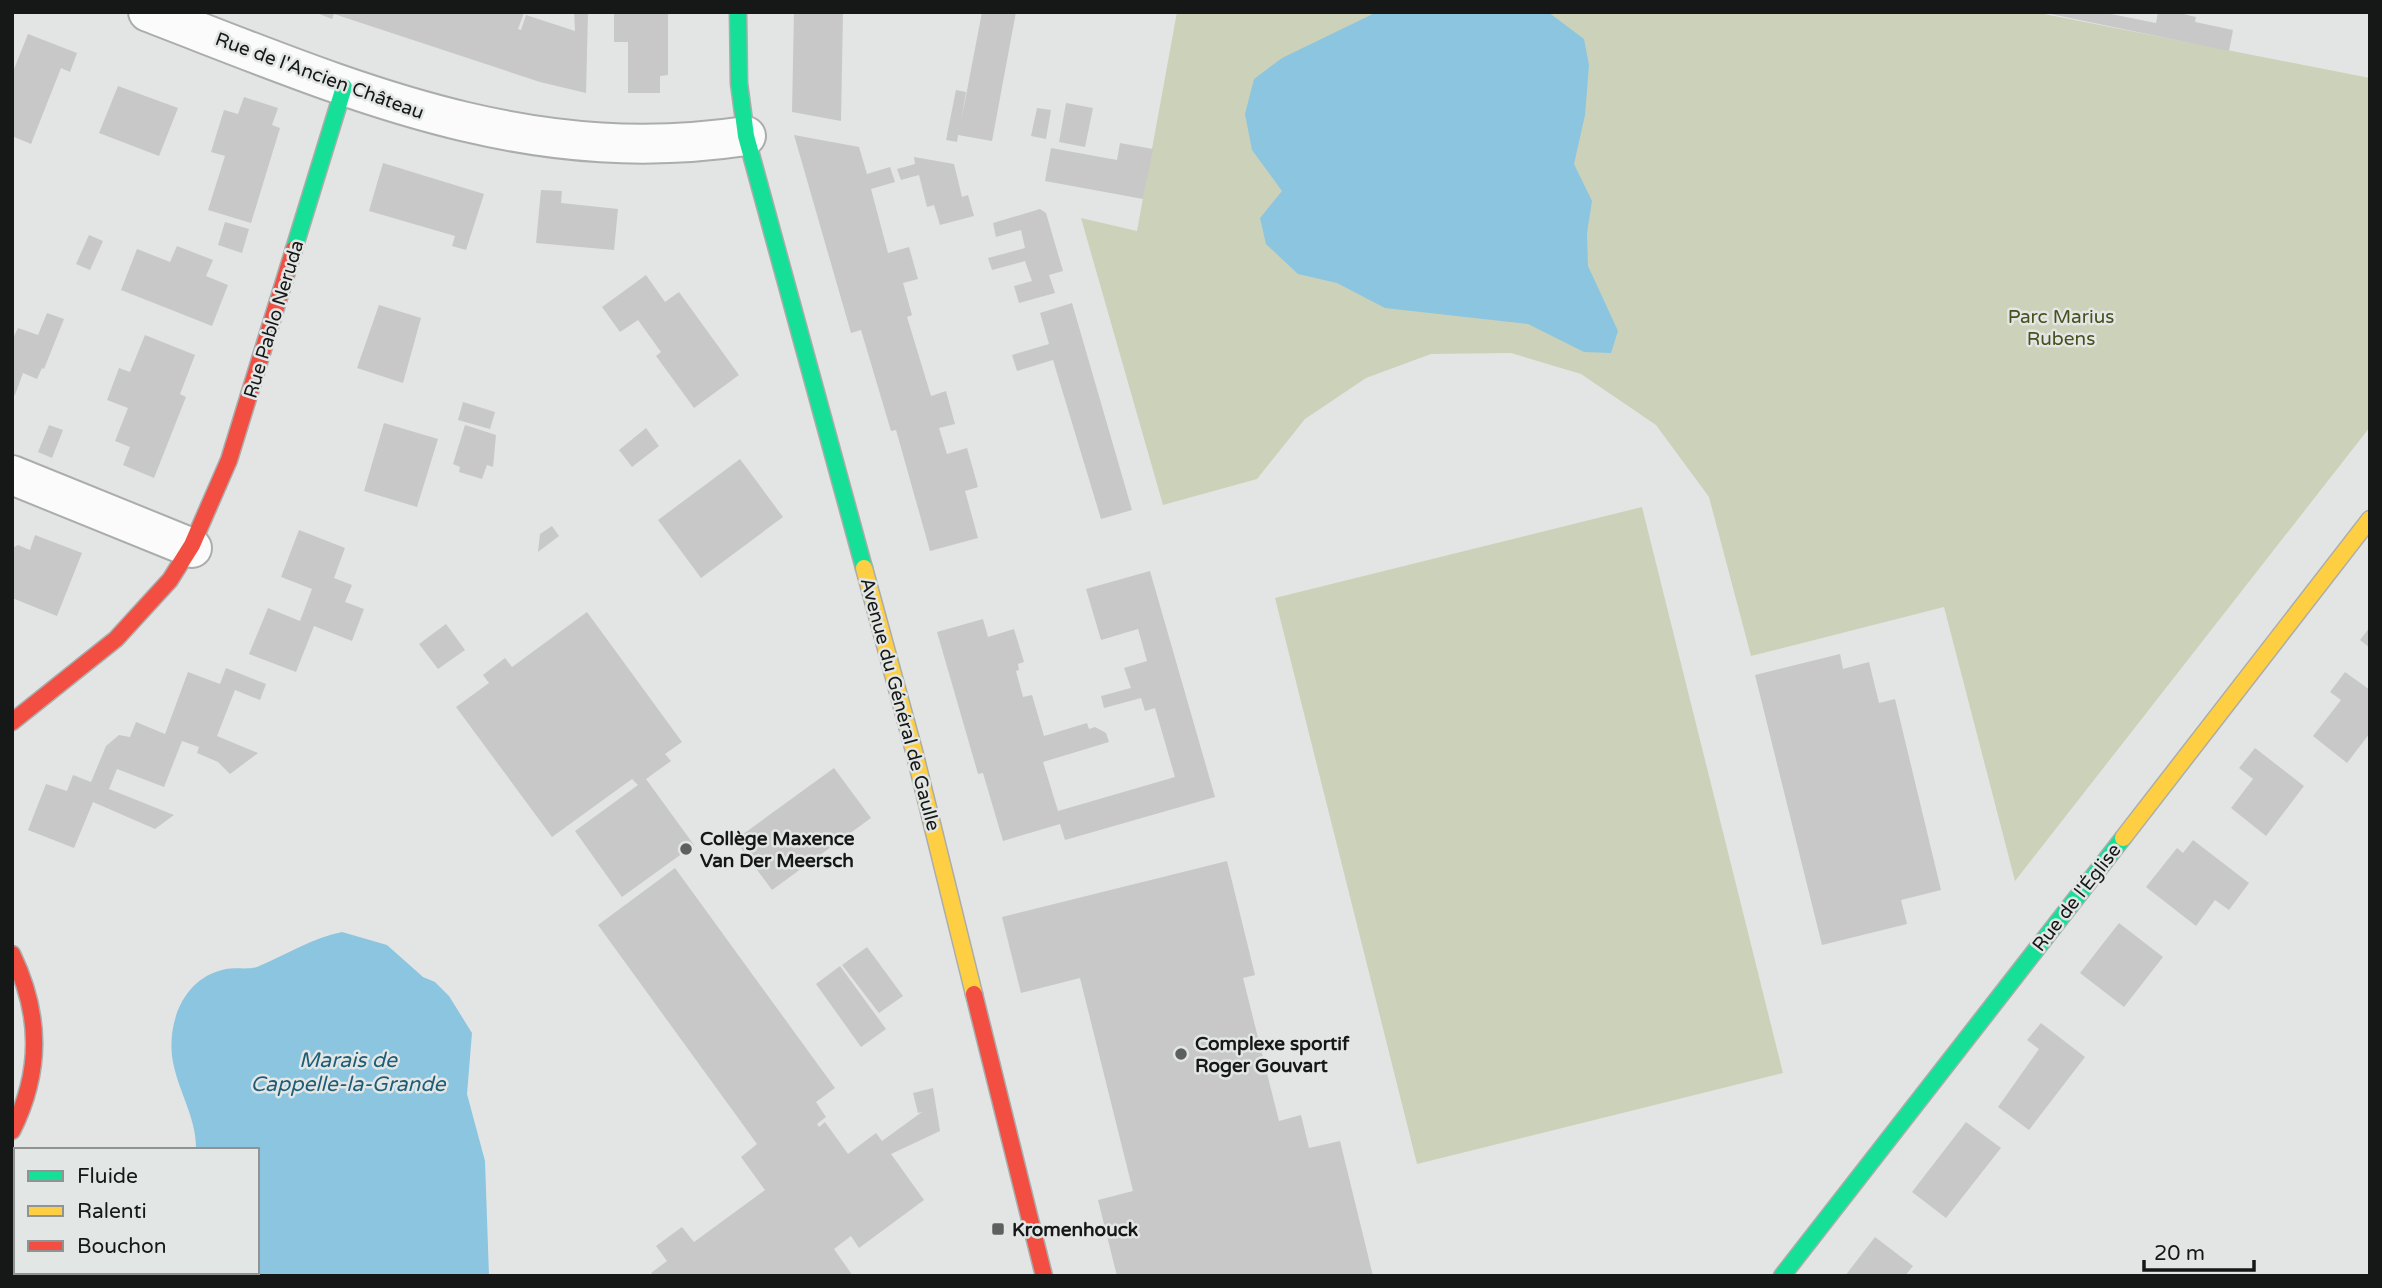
<svg xmlns="http://www.w3.org/2000/svg" width="2382" height="1288" viewBox="0 0 2382 1288" font-family="'Varela Round',sans-serif">
	<rect width="100%" height="100%" fill="#e3e5e4"/>
	<path fill="#cbd2b9" d="M1177 12H2034L2370 78V427L2015 881 1944 607 1751 656 1709 497 1656 425 1581 374 1511 353 1431 354 1366 378 1305 419 1257 479 1163 505 1081 218 1137 231Z
		M1642 507 1783 1073 1417 1164 1275 598Z"/>
	<path fill="#8bc5e0" d="M1377 12H1548L1584 39 1589 65 1585 115 1574 164 1592 201 1587 233 1588 266 1618 331 1611 353 1584 352 1528 324 1385 308 1337 283 1298 274 1266 244 1260 218 1282 191 1252 150 1245 114 1254 79 1282 58Z
		M342 932 387 945 423 977 435 982 449 996 472 1033 467 1094 485 1161 489 1276H46L49 1272H257V1150H196C197 1117 176 1088 172 1056 168 1019 185 977 226 969 236 967 247 970 257 967 286 955 312 938 342 932Z"/>
	<path fill="#c7c8c7" d="M314 12H520L524 13 518 29 521 30 526 15 575 31 574 12H588L586 93 540 82 334 14 332 19Z
		M614 12H668V75L660 76V93H628V42H614Z
		M794 12H843L841 121 792 112Z
		M982 12H1016L992 141 958 135 957 142 946 140 956 90 966 92 961 122Z
		M2041 12H2101L2156 23 2158 12H2176L2196 17 2195 22 2233 30 2229 51Z
		M28 34 77 53 70 72 61 68 31 144 12 136V74Z
		M118 86 178 108 159 156 99 133Z
		M244 97 278 108 272 125 280 128 251 223 208 210 225 156 211 152 224 110 238 114Z
		M1066 103 1093 108 1085 147 1059 142Z
		M1037 108 1051 110 1046 139 1031 136Z
		M794 135 859 147 867 174 890 167 895 182 871 189 888 253 909 247 918 279 903 283 912 315 907 317 931 396 946 391 955 424 939 428 947 454 967 448 978 487 965 491 978 538 930 551 896 430 891 431 861 330 851 333Z
		M1120 143 1153 149 1143 199 1045 181 1051 148 1117 160Z
		M914 157 954 164 962 197 968 195 974 216 940 225 934 205 927 207 919 175 901 180 897 169 915 164Z
		M383 163 484 194 466 250 452 246 455 236 369 211Z
		M541 190 562 191 561 203 618 209 614 250 536 243Z
		M1040 209 1046 213 1063 271 1049 275 1055 293 1019 303 1014 286 1032 281 1025 261 992 270 988 258 1025 248 1021 230 996 237 993 223Z
		M225 222 249 229 242 253 218 245Z
		M89 235 103 241 90 270 76 264Z
		M177 246 213 260 206 276 228 285 212 326 121 290 137 249 170 262Z
		M646 275 665 302 679 292 739 375 694 408 656 356 661 352 638 320 620 332 602 307Z
		M1072 303 1132 510 1101 519 1053 360 1017 371 1012 355 1049 344 1040 313Z
		M379 305 421 318 403 383 357 368Z
		M47 313 64 319 44 369 42 368 37 379 23 373 15 395 12 394V340L18 328 38 335Z
		M145 335 195 355 180 394 186 397 154 478 123 465 130 447 115 441 128 408 107 400 119 368 130 372Z
		M463 402 495 412 490 429 458 420Z
		M384 423 438 439 417 507 364 491Z
		M49 425 63 430 52 458 38 452Z
		M465 425 496 435 493 467 487 465 482 479 459 472 460 467 453 464Z
		M646 428 659 446 632 467 619 450Z
		M740 459 783 517 701 578 658 520Z
		M552 526 559 536 538 552 540 534Z
		M299 530 345 548 334 578 352 585 345 602 364 609 352 641 314 626 296 672 249 654 268 608 300 621 312 589 281 577Z
		M35 535 82 553 57 616 12 598V548L18 545 30 550Z
		M1150 571 1215 797 1065 840 1060 824 1003 841 983 773 978 774 937 632 983 619 988 637 1014 629 1024 662 1018 664 1019 670 1016 671 1023 697 1032 695 1044 736 1087 723 1089 729 1095 727 1106 733 1109 742 1043 762 1058 811 1089 802 1175 777 1155 708 1145 711 1141 698 1104 708 1101 696 1131 688 1124 668 1147 661 1138 629 1101 640 1086 589Z
		M587 612 682 742 665 754 671 761 646 779 694 845 622 897 575 831 638 785 632 779 552 837 456 707 489 683 483 675 505 658 512 667Z
		M446 624 465 650 438 669 419 644Z
		M2370 627V648L2360 640Z
		M1840 654 1843 669 1869 662 1879 703 1895 699 1941 890 1901 900 1907 924 1822 945 1755 675Z
		M226 668 266 684 260 700 235 690 217 736 258 753 230 774 218 762 197 753 199 747 182 741 164 787 117 769 109 789 174 815 155 829 93 802 74 848 28 830 46 784 67 791 73 775 91 782 106 746 119 735 130 737 136 722 165 734 188 672 220 684Z
		M2345 672 2370 690V733L2347 763 2313 736 2341 700 2330 692Z
		M2255 748 2304 786 2266 836 2231 808 2253 779 2239 768Z
		M834 768 871 818 772 890 735 840Z
		M2193 840 2249 883 2229 910 2215 900 2196 926 2146 887 2177 848 2183 853Z
		M1227 861 1255 975 1243 978 1279 1121 1301 1115 1309 1148 1340 1141 1373 1276H1117L1098 1200 1133 1191 1080 978 1021 993 1002 917Z
		M675 868 835 1088 816 1102 826 1117 817 1124 819 1127 825 1122 848 1154 876 1133 882 1141 922 1112 918 1113 913 1093 933 1088 940 1131 891 1154 924 1200 859 1248 851 1236 834 1249 853 1276H654L651 1273 667 1261 656 1246 682 1227 694 1242 765 1190 741 1157 757 1144 598 925Z
		M2119 923 2163 957 2124 1007 2080 973Z
		M867 947 903 996 879 1013 842 965Z
		M840 966 886 1029 861 1047 816 984Z
		M2041 1023 2085 1057 2029 1130 1998 1107 2039 1049 2027 1040Z
		M1966 1122 2001 1148 1946 1218 1912 1192Z
		M1875 1237 1913 1266 1905 1276H1845Z"/>
	<g fill="none" stroke-linecap="round" stroke-linejoin="round">
		<g stroke="#abadac" stroke-width="42">
			<path id="street" d="M148 12C349 89 524 169 746 136
				M12 475 192 548"/>
		</g>
		<g stroke="#abadac" stroke-width="19">
			<path id="fast" d="M738 12 739 83 746 136 864 568
				M294 249 344 87
				M1782 1276 2123 838"/>
		</g>
		<g stroke="#abadac" stroke-width="19">
			<path id="slow" d="M864 568 914 751 974 994
				M2123 838 2370 519"/>
		</g>
		<g stroke="#abadac" stroke-width="19">
			<path id="jam" d="M12 722 116 639 170 580 192 545 229 460 294 249
				M12 954C41 1014 42 1071 12 1131
				M974 994 1044 1276"/>
		</g>
		<use href="#street" stroke="#fbfbfb" stroke-width="38"/>
		<use href="#fast" stroke="#16e098" stroke-width="16"/>
		<use href="#slow" stroke="#ffcf43" stroke-width="16"/>
		<use href="#jam" stroke="#f24e42" stroke-width="16"/>
	</g>
	<g fill="#5e5f5f" stroke="#e2e6e5" stroke-width="2.5">
		<circle cx="686" cy="849" r="7"/>
		<circle cx="1181" cy="1054" r="7"/>
		<rect x="991" y="1222" width="14" height="14" rx="3.5"/>
	</g>
	<g text-anchor="middle" stroke-width="5" stroke-linejoin="round" paint-order="stroke">
		<g font-size="19" fill="#161717" stroke="#e2e6e5">
			<text transform="translate(320 75) rotate(20)" y="7">Rue de l'Ancien Château</text>
			<text transform="translate(273 319) rotate(-73)" y="7">Rue Pablo Neruda</text>
			<text transform="translate(901 704) rotate(75)" y="7">Avenue du Général de Gaulle</text>
			<text transform="translate(2076 897) rotate(-52)" y="7">Rue de l'Église</text>
		</g>
		<g font-size="19" fill="#46511c" stroke="#e2e6e5">
			<text x="2061" y="323">Parc Marius<tspan x="2061" dy="22">Rubens</tspan></text>
		</g>
		<g font-size="19" font-weight="bold" fill="#161717" stroke="#e2e6e5" text-anchor="start">
			<text x="700" y="845">Collège Maxence<tspan x="700" dy="22">Van Der Meersch</tspan></text>
			<text x="1195" y="1050">Complexe sportif<tspan x="1195" dy="22">Roger Gouvart</tspan></text>
			<text x="1012" y="1236">Kromenhouck</text>
		</g>
		<g font-size="21" font-style="italic" fill="#1e5d78" stroke="#e2e6e5">
			<text x="348" y="1067">Marais de<tspan x="348" dy="24">Cappelle-la-Grande</tspan></text>
		</g>
	</g>
	<rect width="2382" height="1288" fill="none" stroke="#161717" stroke-width="28"/>
	<rect x="14" y="1148" width="245" height="126" fill="#e2e6e5" stroke="#909393" stroke-width="2"/>
	<rect x="28" y="1171" width="35" height="10" fill="#16e098" stroke="#909393" stroke-width="2"/>
	<text x="77" y="1183" font-size="21" fill="#161717">Fluide</text>
	<rect x="28" y="1206" width="35" height="10" fill="#ffcf43" stroke="#909393" stroke-width="2"/>
	<text x="77" y="1218" font-size="21" fill="#161717">Ralenti</text>
	<rect x="28" y="1241" width="35" height="10" fill="#f24e42" stroke="#909393" stroke-width="2"/>
	<text x="77" y="1253" font-size="21" fill="#161717">Bouchon</text>
	<path d="M2144 1260v10h110v-10" fill="none" stroke="#161717" stroke-width="3.5"/>
	<text x="2154" y="1260" font-size="21" fill="#161717" stroke="#e2e6e5" stroke-width="5" paint-order="stroke">20 m</text>
</svg>
